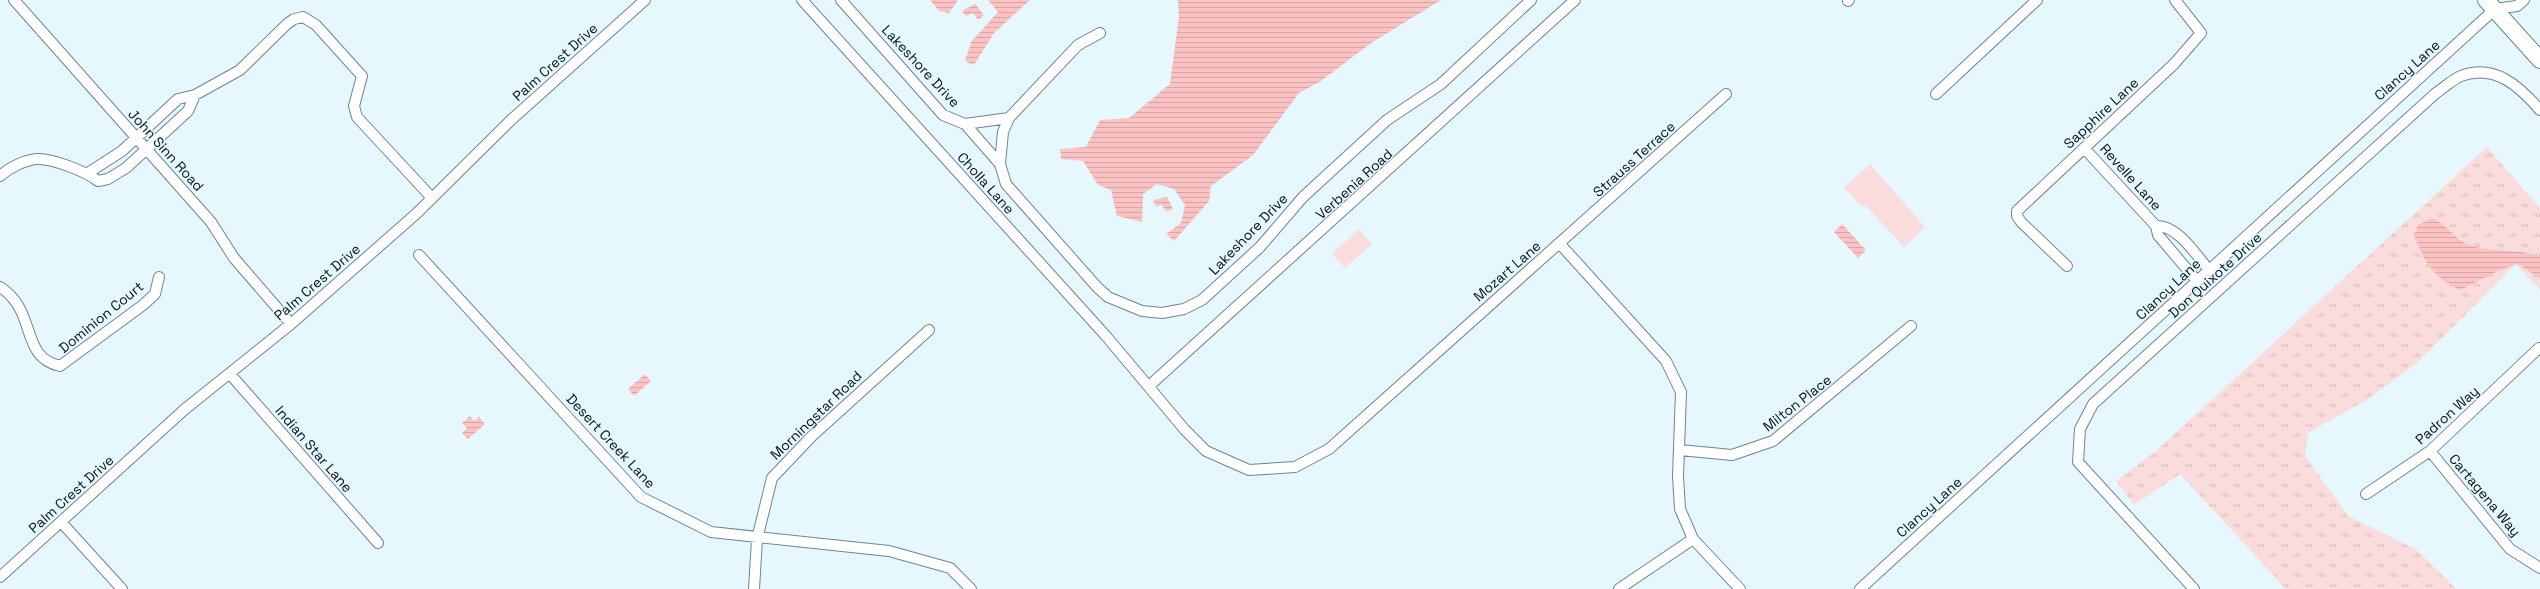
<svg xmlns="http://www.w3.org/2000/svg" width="2540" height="589" viewBox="0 0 2540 589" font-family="'Space Grotesk',sans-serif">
	<defs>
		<pattern id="grass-tufts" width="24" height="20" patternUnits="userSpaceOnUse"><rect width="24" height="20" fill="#f9dcdb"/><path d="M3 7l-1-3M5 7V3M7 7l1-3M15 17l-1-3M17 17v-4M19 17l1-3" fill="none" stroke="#d4bcbb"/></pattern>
		<pattern id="water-rules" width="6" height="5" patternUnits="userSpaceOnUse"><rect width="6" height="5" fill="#fac2c2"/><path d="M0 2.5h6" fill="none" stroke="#d5a6a6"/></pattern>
	</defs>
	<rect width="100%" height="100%" fill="#e6f8fe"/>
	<path fill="url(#grass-tufts)" d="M2487 147 2540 208V290L2516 264 2417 363 2368 399 2308 433 2305 456 2348 516 2416 549 2456 589H2286L2180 474 2134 505 2116 481 2156 451Z"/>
	<path fill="#f9dcdb" d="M1870 164 1925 227 1904 247 1865 205 1862 207 1844 188Z
		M1359 229 1372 244 1345 268 1332 254Z"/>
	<path fill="url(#water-rules)" d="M930 0H958L949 13 939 11Z
		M988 0H1030L994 33 974 65 965 61 971 42 998 12Z
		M1178 0H1441L1371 43 1321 81 1299 93 1253 155 1211 186 1209 201 1174 241 1166 234 1181 223 1185 205 1174 189 1157 184 1143 194 1142 222 1117 216 1111 190 1098 185 1083 161 1061 159 1060 149 1086 147 1100 120 1129 118 1170 84 1179 17Z
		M975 4 984 15 978 20 973 13 966 16 962 11Z
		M1167 197 1173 209 1166 212 1162 205 1156 206 1153 200Z
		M2431 218C2445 222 2454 239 2469 245 2492 254 2518 247 2540 257V278L2518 264C2497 269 2480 281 2460 290 2431 275 2426 264 2414 235L2418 225Z
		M1842 224 1866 250 1858 258 1834 232Z
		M645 374 651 381 634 396 628 389Z
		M470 416 474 421 479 417 485 424 468 439 462 433 467 428 462 423Z"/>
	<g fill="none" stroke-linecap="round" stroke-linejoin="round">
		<g stroke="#6b8690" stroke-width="12">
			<path id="street" d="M14 0 211 222 234 258 291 324
				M802 0 1106 336 1185 430 1206 451 1249 470 1295 467 1329 449 1726 94
				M841 0 943 115 965 124 1000 164 1006 184 1097 287 1108 297 1142 311 1162 313 1184 309 1202 300 1260 247 1303 197 1387 120 1441 84 1531 0
				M1848 1 1849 0
				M2495 9 2517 6 2524 0
				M1936 94 2037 0
				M965 124 1009 118
				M2084 148 2156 226 2158 235 2197 281
				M1000 164 1003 132 1009 118 1078 45 1100 33
				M88 173 122 151 178 99 195 95 240 70 287 24 294 19 303 17 316 25 362 76 354 106 357 117 432 198
				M0 176C9 168 24 160 37 159 52 158 87 172 98 181L108 179 126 168 188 111 195 95
				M2156 226C2178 225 2196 255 2209 270
				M1560 244 1666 361 1681 392 1678 476 1680 509 1693 539 1740 589
				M419 255 641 497 711 532 889 551 950 568 971 589
				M2067 266 2021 222 2017 216V211L2174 64 2201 33 2175 0
				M0 287C38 311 19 357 60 366L143 305 155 294 159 277
				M230 374 378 543
				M1149 386 1575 0
				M1680 450 1732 455 1773 441 1911 326
				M2430 451 2510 549 2540 568
				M2366 494 2430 451 2539 348
				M61 522 122 589
				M0 577 185 409 291 324 417 213 511 120 645 0
				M754 589 757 539 772 478 812 436 929 330
				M1619 589 1693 539
				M1860 589 2495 9
				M2194 589 2078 462 2080 429 2093 404 2436 93C2444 88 2453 79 2461 76 2495 63 2520 87 2540 110"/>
		</g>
		<g stroke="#6b8690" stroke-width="18">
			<path id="primary" d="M2486 0 2540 60"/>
		</g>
		<use href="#street" stroke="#fff" stroke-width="10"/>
		<use href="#primary" stroke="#fff" stroke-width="16"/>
	</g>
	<g text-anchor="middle" stroke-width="3" stroke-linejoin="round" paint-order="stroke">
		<g font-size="14" fill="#081215" stroke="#e6f8fe">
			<text transform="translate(555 62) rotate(-42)" y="5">Palm Crest Drive</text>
			<text transform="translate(921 66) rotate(47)" y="5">Lakeshore Drive</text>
			<text transform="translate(2407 70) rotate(-42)" y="5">Clancy Lane</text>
			<text transform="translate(2101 113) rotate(-43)" y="5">Sapphire Lane</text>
			<text transform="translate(166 150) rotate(48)" y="5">John Sinn Road</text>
			<text transform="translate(1634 159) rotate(-42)" y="5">Strauss Terrace</text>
			<text transform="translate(2131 177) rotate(48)" y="5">Revelle Lane</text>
			<text transform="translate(986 183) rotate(48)" y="5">Cholla Lane</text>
			<text transform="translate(1354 184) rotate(-42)" y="5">Verbenia Road</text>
			<text transform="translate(1248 234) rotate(-46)" y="5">Lakeshore Drive</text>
			<text transform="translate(1507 271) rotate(-41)" y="5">Mozart Lane</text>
			<text transform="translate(2215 275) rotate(-42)" y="5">Don Quixote Drive</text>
			<text transform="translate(317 282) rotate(-41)" y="5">Palm Crest Drive</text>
			<text transform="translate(2168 289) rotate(-43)" y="5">Clancy Lane</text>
			<text transform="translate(101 317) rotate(-39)" y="5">Dominion Court</text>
			<text transform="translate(1797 403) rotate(-38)" y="5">Milton Place</text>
			<text transform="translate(816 415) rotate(-44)" y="5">Morningstar Road</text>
			<text transform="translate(2447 415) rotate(-42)" y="5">Padron Way</text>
			<text transform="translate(611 441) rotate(47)" y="5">Desert Creek Lane</text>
			<text transform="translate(314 449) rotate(49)" y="5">Indian Star Lane</text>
			<text transform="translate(71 494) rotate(-42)" y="5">Palm Crest Drive</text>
			<text transform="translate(2485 495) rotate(50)" y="5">Cartagena Way</text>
			<text transform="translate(1929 507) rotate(-42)" y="5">Clancy Lane</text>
		</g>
	</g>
</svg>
